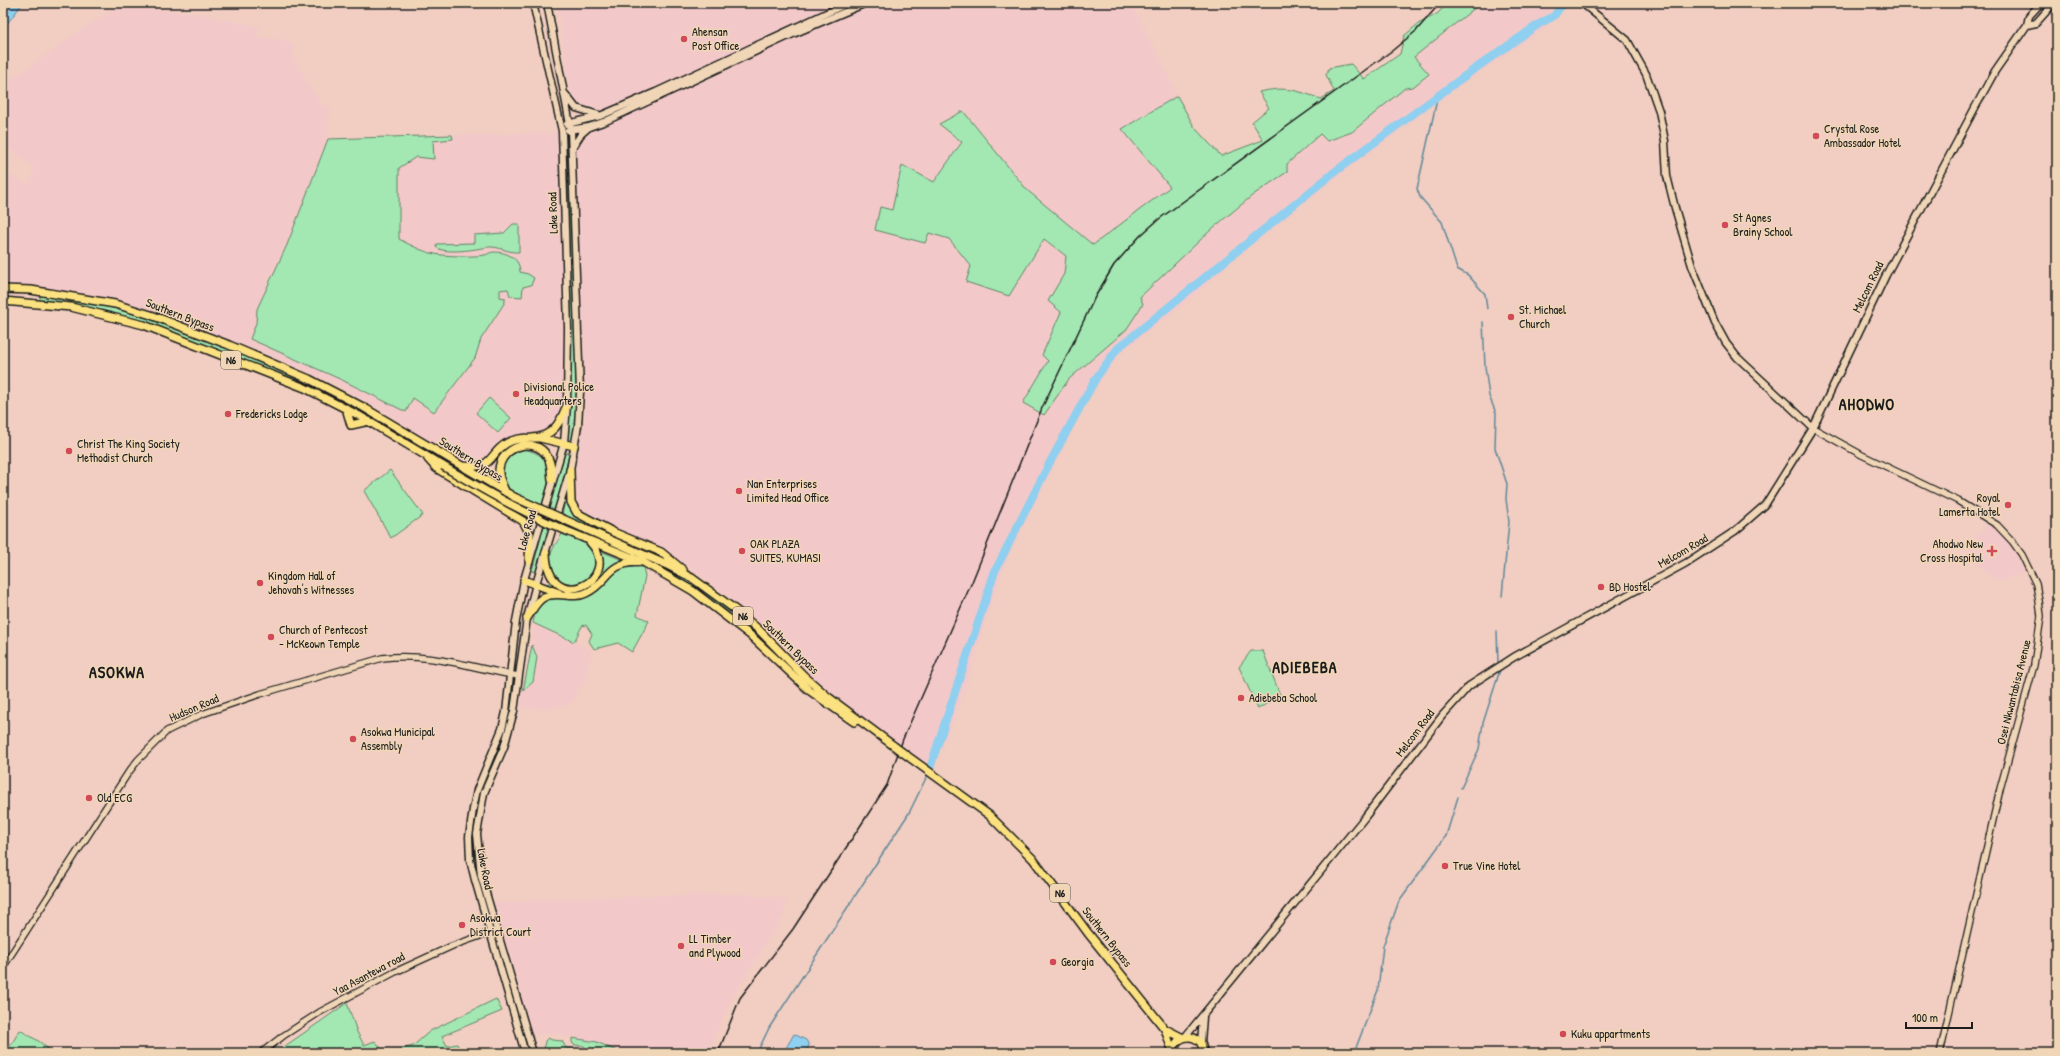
<svg xmlns="http://www.w3.org/2000/svg" width="2060" height="1056" viewBox="0 0 2060 1056" font-family="'Patrick Hand',sans-serif">
	<rect width="100%" height="100%" fill="#f1cec1"/>
	<filter id="ink" filterUnits="userSpaceOnUse"><feTurbulence type="fractalNoise" baseFrequency=".025" numOctaves="2"/><feDisplacementMap in="SourceGraphic" scale="8" xChannelSelector="R" yChannelSelector="G"/><feConvolveMatrix kernelMatrix="1 2 1 2 8 2 1 2 1" color-interpolation-filters="sRGB"/></filter>
	<g filter="url(#ink)">
		<path fill="#f2c9c8" d="M557 3H1131L1165 68 1177 96 1122 129 1170 187 1093 246 1027 190 963 111 939 125 962 142 934 182 892 210 880 207 925 242 929 232 949 239 971 266 1009 296 1044 239 1067 256 1064 274 1048 301 1061 312 1042 355 1049 360 1023 403 1044 415 1069 379 1126 330 1140 297 1213 228 1253 195 1287 172V164L1321 134 1352 132 1405 87H1413L1429 74 1413 57 1481 3H1568L1544 29 1458 87 1328 184 1235 259 1193 297 1120 354 1105 374 1087 403 1010 552 987 617 967 686 933 771 840 702 799 666 752 617 726 595 659 545 607 531 578 511 574 499 573 484 585 418V401L560 398V417L551 429 539 433 514 435 503 442 492 453 475 462H458L379 409 337 385 267 355 153 312 93 294 26 286H3V172L29 184 34 168 3 144V88L7 82 86 26 121 6 190 12 261 27 257 36 293 42 294 60 321 104 330 106 328 139 590 131 569 89Z
			M1988 522 2005 537 2027 571 2001 581 1994 580 1966 553Z
			M533 623 592 650 586 677 572 703 561 707 548 709 519 707 532 645Z
			M729 893 788 898 783 917 729 1003 709 1053H622L597 1042 551 1034 533 1035 494 903 543 899Z"/>
		<path fill="#a3e7b2" stroke="#608267" d="M1448 3H1481L1414 57 1429 74 1413 87 1405 88 1352 132 1327 141 1320 134 1287 164V172L1253 195 1213 228 1140 297 1143 304 1126 330 1069 379 1044 415 1023 403 1048 361 1042 355 1061 312 1048 301 1064 274 1066 256 1044 239 1009 296 966 282 971 266 949 239 929 233 925 243 875 230 880 207 892 210 902 165 934 182 962 142 939 124 963 111 1027 190 1093 245 1170 187 1122 129 1177 96 1195 128 1221 156 1263 140 1252 122 1269 108 1259 92C1286 86 1296 90 1321 99L1334 91 1326 75 1329 68 1351 64 1364 79 1400 54 1404 36 1418 24 1437 14Z
			M566 134 569 135 577 395 573 444 566 443 571 350 563 136Z
			M452 135 453 139 433 141 434 159 416 157 399 168V239C412 246 427 254 442 255 455 256 473 257 485 255 488 254 491 252 494 252 507 252 520 258 520 272L528 274 534 278 531 285 523 287 522 297 510 296 508 289 500 290V297L505 298V302L481 339 475 358 434 412 413 398 406 412 342 380 250 339 256 323 257 309 287 245 328 139Z
			M513 224H519V252C508 253 499 246 488 247 478 249 444 255 436 247L437 244 474 243V235L504 233Z
			M40 296C105 300 165 323 224 347 268 365 311 383 353 406L352 409 181 338 40 301Z
			M489 398 511 418 498 433 476 413Z
			M367 413 481 484 366 416Z
			M523 449C558 456 550 479 542 506 528 499 498 491 503 469 505 457 512 453 523 449Z
			M566 451 569 455 555 512 548 509 563 452Z
			M390 470 423 515 391 538 364 491Z
			M568 486C568 505 568 513 586 523V525L562 515Z
			M544 526 551 529 536 573 532 571Z
			M562 534C570 537 581 540 587 545 592 549 595 555 595 561 596 594 547 592 550 558 551 549 558 541 562 534Z
			M598 550 625 561C604 566 595 594 572 593 564 592 555 589 547 587L550 580C564 593 578 594 593 582Z
			M638 556C654 562 727 600 731 613L669 572Z
			M624 567H643L645 576 637 615 649 621 632 652 618 643 594 649 589 641 592 634 586 625 582 626 574 642 533 623C540 580 564 608 588 596 597 592 601 583 608 577 612 573 619 570 624 567Z
			M532 645 537 657 533 682 523 691Z
			M1251 651H1263L1280 695 1258 709 1239 667Z
			M506 725 502 744 481 797 475 830 476 864 479 879 491 917 490 919H488C474 870 465 826 485 777 492 759 500 743 506 725Z
			M496 999 502 1011 442 1036 447 1046 457 1044 461 1053H386L413 1046 430 1031Z
			M347 1003 357 1032 364 1045 375 1041 385 1053H275Z
			M20 1030 40 1042 53 1053H6Z
			M548 1038 552 1040 562 1041 566 1048 575 1049 578 1053H551L544 1047 545 1041Z
			M572 1038 597 1042 621 1053H591L584 1046 574 1045 572 1042Z"/>
		<path fill="#8fcff0" stroke="#61879b" d="M3 3H23L3 29Z
			M794 1034 806 1040 809 1045 806 1053H783Z"/>
		<g fill="none" stroke-linecap="round" stroke-linejoin="round">
			<path stroke="#61879b" stroke-width="1.5" d="M1438 95 1417 189 1420 197 1442 222 1457 269 1468 275 1485 294 1487 309
				M1483 322 1485 367 1489 396 1496 413 1495 448 1507 484 1506 499 1509 522 1502 596
				M1497 631 1498 663
				M1461 788 1479 749 1483 723 1500 670
				M757 1053 769 1028 909 813 928 774
				M1354 1053 1378 990 1383 946 1399 901 1446 836 1458 797
				M2054 1053 2057 977"/>
			<path stroke="#8fcff0" stroke-width="8" d="M929 771 995 571 1049 464 1096 378 1118 348 1333 173 1466 75 1539 24 1554 16 1563 3"/>
			<g stroke="#1c1c1c" stroke-width="8">
				<path id="tertiary" d="M1813 428 1862 455 1958 501 1997 525 2012 541 2022 555 2036 584 2039 601 2041 616 2034 665 2000 789 1940 1053
					M3 967 128 773 138 760 167 731 202 714 260 694 382 658C428 652 473 668 518 676
					M261 1053 283 1036 320 1012 395 972 452 946 494 931"/>
			</g>
			<g stroke="#1c1c1c" stroke-width="9">
				<path id="secondary" d="M1582 3 1627 40 1646 74 1659 111 1665 141 1667 176 1675 208 1692 266 1715 323 1726 343 1737 357 1813 428
					M2027 25 2029 16 2041 3
					M566 95 576 108 599 115
					M567 124 600 116 656 92 848 3
					M568 130 589 127 606 121 793 34 866 3
					M572 149 581 134 589 127
					M1185 1037 1365 817 1442 716 1469 686 1514 657 1686 563 1735 531 1765 505 1813 428 1886 275 1977 104 1995 71 2027 25 2036 23 2054 3
					M1201 1043 1203 1017
					M525 1053 475 880 470 860 469 837 473 809 477 790 502 729 506 712 516 621 524 580 564 443 567 405 568 328 562 131 533 3
					M533 1053 481 876 477 834 484 793 504 747 514 711 527 618 536 584 570 470 578 426 580 392 571 130 547 3"/>
			</g>
			<g stroke="#1c1c1c" stroke-width="10">
				<path id="trunk" d="M3 289 31 290 115 304 151 315 229 345 309 379 363 407 514 497
					M3 301 71 307 144 325 305 388 358 415 443 466
					M346 408 351 425 369 421
					M540 438 574 446
					M428 459 436 468 523 521 530 534 529 561
					M463 466C495 469 487 455 507 443 514 439 524 438 532 438 553 437 560 423 567 405
					M570 470 571 502 577 513 613 532 661 552 683 570
					M506 493C503 486 498 478 499 470 500 447 535 435 547 456 552 463 551 473 552 480
					M581 527 667 565 692 578 737 611 759 630 804 676 827 696 894 746
					M584 538 643 562 693 591 750 635 810 691 854 722
					M546 553C548 618 625 580 590 542
					M524 580 559 593
					M527 618C532 611 536 601 544 597 558 590 572 600 586 593 610 582 605 562 640 562
					M902 752 989 815 1033 859 1088 933 1165 1029 1173 1053
					M1165 1029 1183 1038
					M1173 1053C1174 1037 1191 1032 1201 1043L1204 1053"/>
			</g>
			<use href="#tertiary" stroke="#f0d6b7" stroke-width="5.5"/>
			<use href="#secondary" stroke="#f0d6b7" stroke-width="6"/>
			<use href="#trunk" stroke="#fbe180" stroke-width="7"/>
			<path stroke="#1c1c1c" stroke-width="1.5" d="M718 1053 740 998 793 929 887 785 903 739 972 582 1042 408 1095 297 1114 265 1140 236 1159 219 1393 50 1416 31 1440 3"/>
			<g stroke="#1c1c1c" stroke-width="10" stroke-linecap="butt">
				<path id="trunk-bridge" d="M443 466C490 494 533 518 584 538
					M514 497 581 527
					M894 746 902 752"/>
			</g>
			<use href="#trunk-bridge" stroke="#fbe180" stroke-width="7"/>
		</g>
	</g>
	<g fill="#d1495b" stroke="#f0d6b7" stroke-width="1.5">
		<circle cx="684" cy="39" r="4"/>
		<circle cx="1816" cy="136" r="4"/>
		<circle cx="1725" cy="225" r="4"/>
		<circle cx="1511" cy="317" r="4"/>
		<circle cx="516" cy="394" r="4"/>
		<circle cx="228" cy="414" r="4"/>
		<circle cx="69" cy="451" r="4"/>
		<circle cx="739" cy="491" r="4"/>
		<circle cx="2008" cy="505" r="4"/>
		<circle cx="742" cy="551" r="4"/>
		<path d="M1990 545h4v4h4v4h-4v4h-4v-4h-4v-4h4z"/>
		<circle cx="260" cy="583" r="4"/>
		<circle cx="1601" cy="587" r="4"/>
		<circle cx="271" cy="637" r="4"/>
		<circle cx="1241" cy="698" r="4"/>
		<circle cx="353" cy="739" r="4"/>
		<circle cx="89" cy="798" r="4"/>
		<circle cx="1445" cy="866" r="4"/>
		<circle cx="462" cy="925" r="4"/>
		<circle cx="681" cy="946" r="4"/>
		<circle cx="1053" cy="962" r="4"/>
		<circle cx="1563" cy="1034" r="4"/>
	</g>
	<g text-anchor="middle" stroke-width="3" stroke-linejoin="round" paint-order="stroke">
		<g fill="#f0d6b7" stroke="#5c544a" stroke-width="1">
			<rect x="221" y="351" width="20" height="18" rx="3"/>
			<rect x="733" y="607" width="20" height="18" rx="3"/>
			<rect x="1050" y="884" width="20" height="18" rx="3"/>
		</g>
		<g font-size="11" font-weight="bold" fill="#1c1c1c">
			<text x="231" y="364">N6</text>
			<text x="743" y="620">N6</text>
			<text x="1060" y="897">N6</text>
		</g>
		<g font-size="12" fill="#1c1c1c" stroke="#f0d6b7" text-anchor="start">
			<text x="692" y="36">Ahensan<tspan x="692" dy="14">Post Office</tspan></text>
			<text x="1824" y="133">Crystal Rose<tspan x="1824" dy="14">Ambassador Hotel</tspan></text>
			<text x="1733" y="222">St Agnes<tspan x="1733" dy="14">Brainy School</tspan></text>
			<text x="1519" y="314">St. Michael<tspan x="1519" dy="14">Church</tspan></text>
			<text x="524" y="391">Divisional Police<tspan x="524" dy="14">Headquarters</tspan></text>
			<text x="236" y="418">Fredericks Lodge</text>
			<text x="77" y="448">Christ The King Society<tspan x="77" dy="14">Methodist Church</tspan></text>
			<text x="747" y="488">Nan Enterprises<tspan x="747" dy="14">Limited Head Office</tspan></text>
			<text x="2000" y="502" text-anchor="end">Royal<tspan x="2000" dy="14">Lamerta Hotel</tspan></text>
			<text x="750" y="548">OAK PLAZA<tspan x="750" dy="14">SUITES, KUMASI</tspan></text>
			<text x="1983" y="548" text-anchor="end">Ahodwo New<tspan x="1983" dy="14">Cross Hospital</tspan></text>
			<text x="268" y="580">Kingdom Hall of<tspan x="268" dy="14">Jehovah's Witnesses</tspan></text>
			<text x="1609" y="591">BD Hostel</text>
			<text x="279" y="634">Church of Pentecost<tspan x="279" dy="14">- McKeown Temple</tspan></text>
			<text x="1249" y="702">Adiebeba School</text>
			<text x="361" y="736">Asokwa Municipal<tspan x="361" dy="14">Assembly</tspan></text>
			<text x="97" y="802">Old ECG</text>
			<text x="1453" y="870">True Vine Hotel</text>
			<text x="470" y="922">Asokwa<tspan x="470" dy="14">District Court</tspan></text>
			<text x="689" y="943">LL Timber<tspan x="689" dy="14">and Plywood</tspan></text>
			<text x="1061" y="966">Georgia</text>
			<text x="1571" y="1038">Kuku appartments</text>
		</g>
		<g font-size="12" fill="#1c1c1c" stroke="#f0d6b7">
			<text transform="translate(553 213) rotate(-92)" y="4">Lake Road</text>
			<text transform="translate(1868 287) rotate(-64)" y="4">Melcom Road</text>
			<text transform="translate(180 315) rotate(21)" y="4">Southern Bypass</text>
			<text transform="translate(471 459) rotate(32)" y="4">Southern Bypass</text>
			<text transform="translate(527 530) rotate(-74)" y="4">Lake Road</text>
			<text transform="translate(1683 551) rotate(-30)" y="4">Melcom Road</text>
			<text transform="translate(791 647) rotate(44)" y="4">Southern Bypass</text>
			<text transform="translate(2014 692) rotate(-76)" y="4">Osei Nkwantabisa Avenue</text>
			<text transform="translate(194 708) rotate(-23)" y="4">Hudson Road</text>
			<text transform="translate(1415 733) rotate(-53)" y="4">Melcom Road</text>
			<text transform="translate(485 869) rotate(79)" y="4">Lake Road</text>
			<text transform="translate(1107 937) rotate(52)" y="4">Southern Bypass</text>
			<text transform="translate(369 974) rotate(-28)" y="4">Yaa Asantewa road</text>
		</g>
		<g font-size="16" font-weight="bold" letter-spacing="1" fill="#1c1c1c" stroke="#f0d6b7">
			<text x="1867" y="410">AHODWO</text>
			<text x="1305" y="673">ADIEBEBA</text>
			<text x="117" y="678">ASOKWA</text>
		</g>
	</g>
	<rect width="2060" height="1056" fill="none" stroke="#f0d6b7" stroke-width="16"/>
	<rect x="8" y="8" width="2044" height="1040" fill="none" stroke="#1c1c1c" stroke-width="1.5" filter="url(#ink)"/>
	<path d="M1906 1022v6h66v-6" fill="none" stroke="#1c1c1c" stroke-width="2"/>
	<text x="1912" y="1022" font-size="12" fill="#1c1c1c" stroke="#f0d6b7" stroke-width="3" paint-order="stroke">100 m</text>
</svg>
